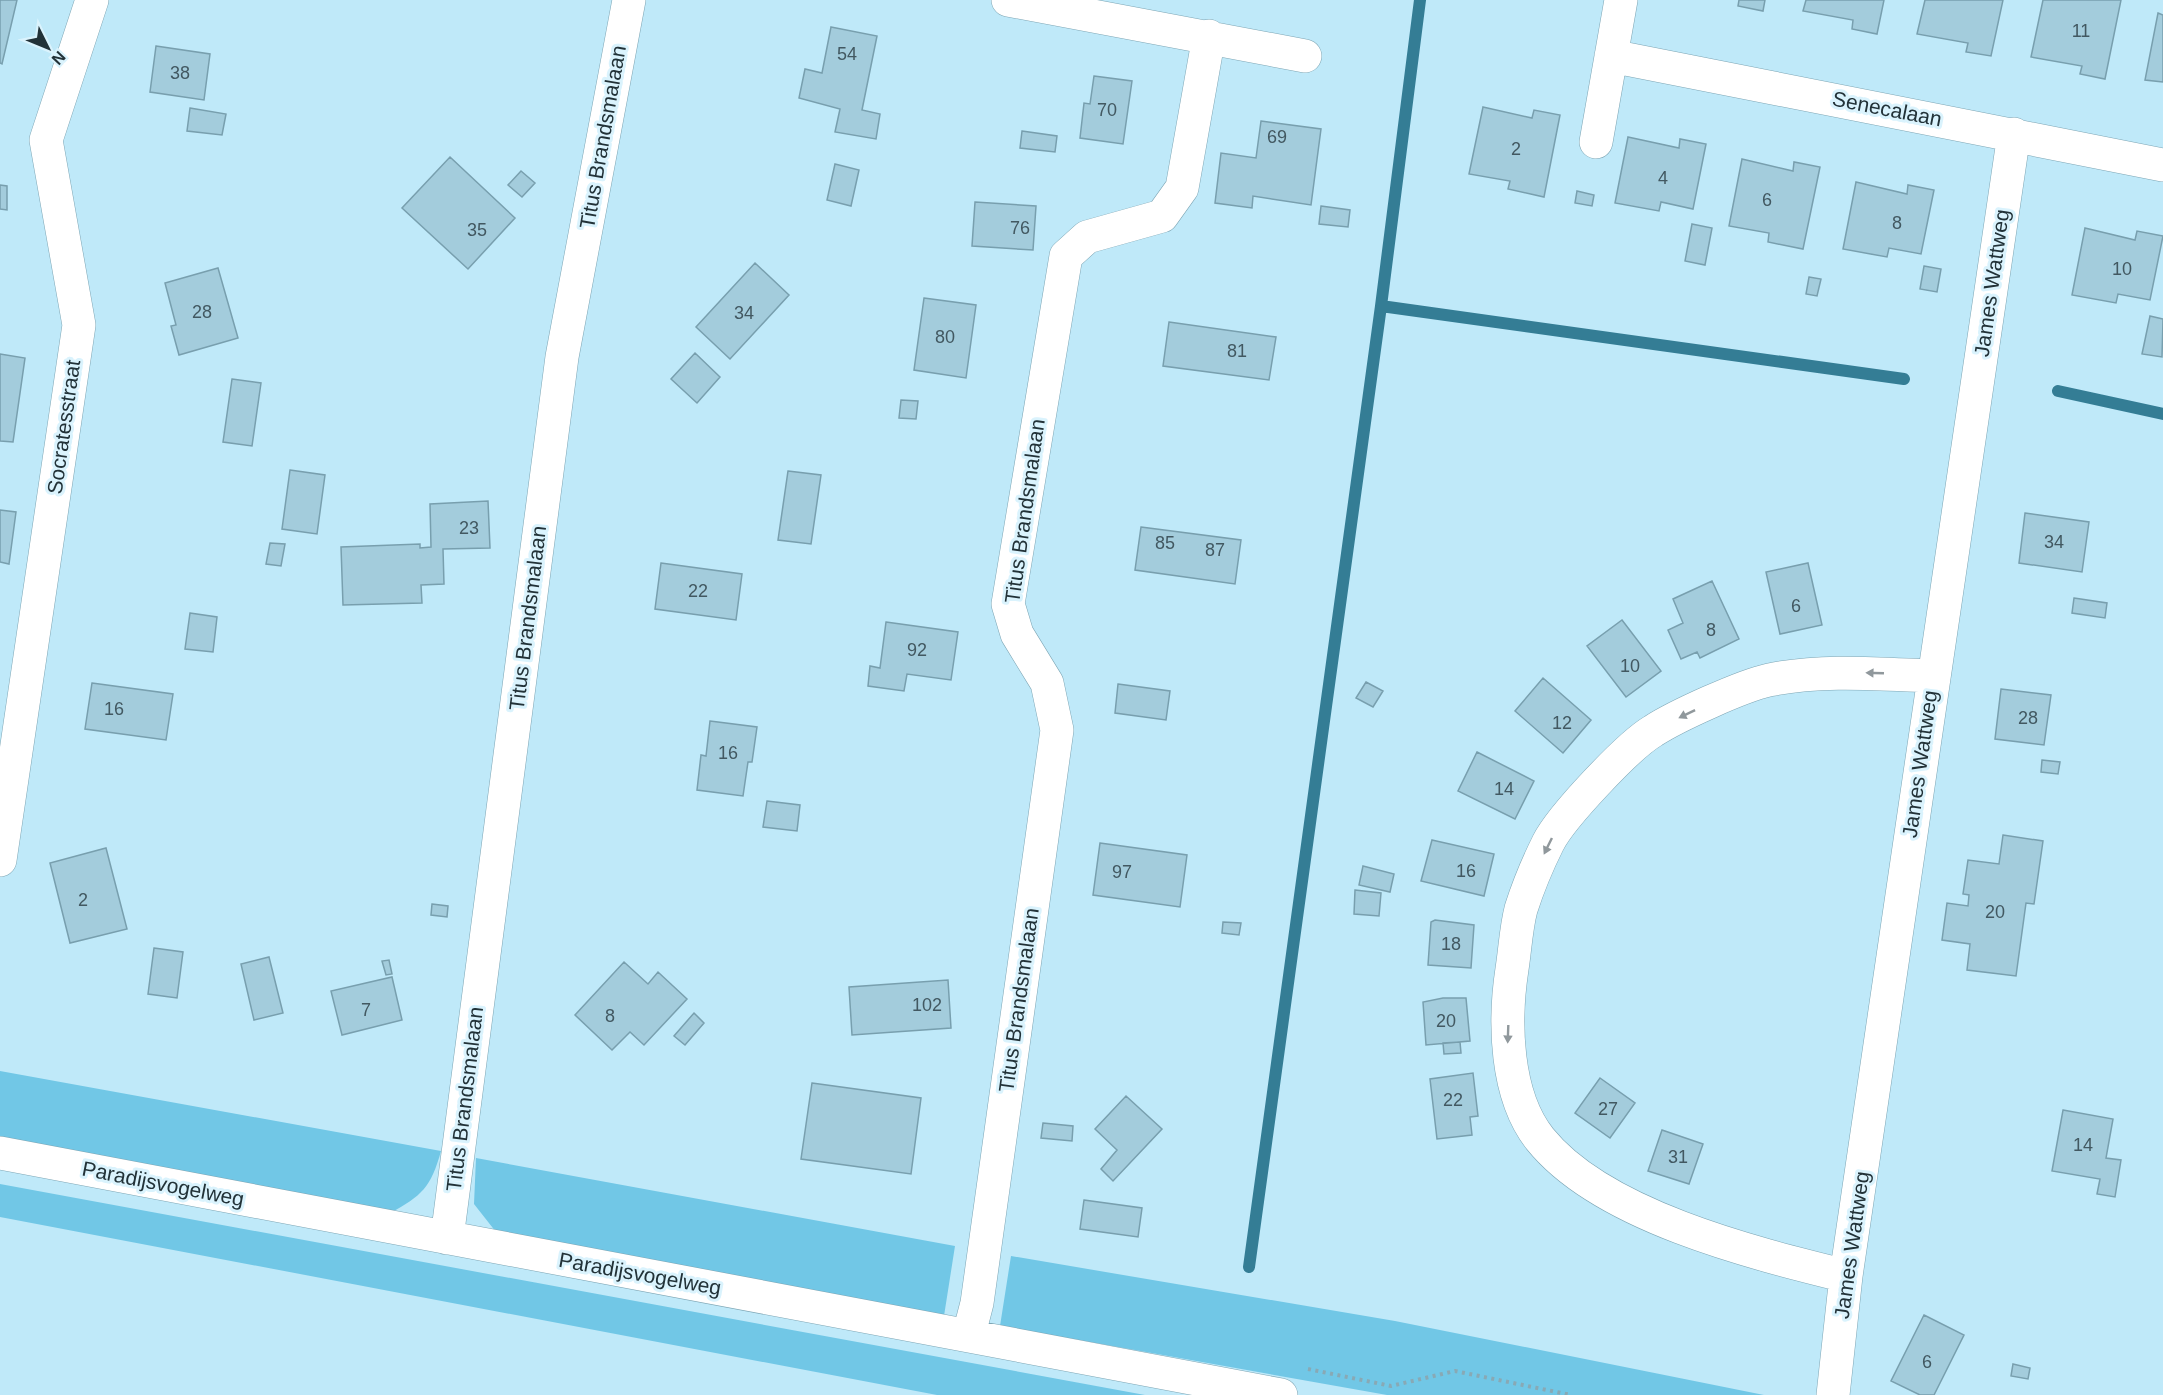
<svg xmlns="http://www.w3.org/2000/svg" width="2163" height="1395" viewBox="0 0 2163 1395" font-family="Helvetica,sans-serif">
	<rect width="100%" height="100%" fill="#bfe9f9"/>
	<path fill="#71c7e6" d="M0 1071 441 1151C431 1187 422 1196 390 1213L0 1140Z
		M476 1158 955 1246 944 1316 496 1232 474 1204Z
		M0 1184 1145 1395H937L0 1217Z
		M1011 1256 1395 1321 1764 1395H1387L1000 1326Z"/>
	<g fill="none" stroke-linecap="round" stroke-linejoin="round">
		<path stroke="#347d95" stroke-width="12" d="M1381 306 1904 379
			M2058 391 2163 414
			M1249 1267 1381 306 1420 0"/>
	</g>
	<path fill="#a3ccdc" stroke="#789fae" stroke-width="1.5" d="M0 0H17L2 64 0 63Z
		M1739 0H1765L1763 11 1738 6Z
		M1806 0H1884L1877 34 1852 29 1853 20 1803 11Z
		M1925 0H2003L1991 56 1966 52 1968 43 1917 34Z
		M2043 0H2121L2105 79 2080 74 2082 66 2031 57Z
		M2158 13 2163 15V82L2145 80Z
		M831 27 877 36 862 110 880 114 876 139 835 132 840 109 799 98 805 69 822 73Z
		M156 46 210 54 204 100 150 92Z
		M1094 76 1132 81 1123 144 1080 138 1084 103 1090 104Z
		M1483 107 1532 118 1534 110 1560 115 1544 197 1508 189 1510 181 1469 174Z
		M190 108 226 114 222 135 187 131Z
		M1261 121 1321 129 1311 205 1253 196 1252 208 1215 203 1221 153 1256 158Z
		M1022 131 1057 136 1055 152 1020 148Z
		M1628 137 1679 148 1680 139 1706 144 1693 209 1661 202 1659 211 1615 203Z
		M450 157 515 218 468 269 402 208Z
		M1742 159 1793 171 1794 162 1820 167 1803 249 1768 242 1769 233 1729 226Z
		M835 164 859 170 851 206 827 200Z
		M521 171 535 183 522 197 508 185Z
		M1856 182 1907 194 1908 185 1934 190 1921 254 1889 248 1887 257 1843 249Z
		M0 185 7 186V210L0 209Z
		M1577 191 1594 195 1592 206 1575 203Z
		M975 202 1036 206 1033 250 972 246Z
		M1321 206 1350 210 1348 227 1319 224Z
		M1692 224 1712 228 1705 265 1685 261Z
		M2085 228 2135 240 2137 231 2163 236 2150 300 2118 294 2116 303 2072 295Z
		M755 263 789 295 730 359 696 327Z
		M1924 266 1941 269 1937 292 1920 289Z
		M218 268 238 338 179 355 171 326 176 325 165 283Z
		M1809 277 1821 279 1817 296 1806 294Z
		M924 298 976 305 966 378 914 370Z
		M2150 316 2163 319 2162 357 2142 354Z
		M1169 322 1276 337 1269 380 1163 366Z
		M695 353 720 377 697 403 671 379Z
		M0 354 25 358 13 442 0 441Z
		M232 379 261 383 252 446 223 442Z
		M901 400 918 401 916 419 899 418Z
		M290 470 325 475 317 534 282 529Z
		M788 471 821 475 811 544 778 540Z
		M488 501 490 548 443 549 444 584 421 585 422 603 343 605 341 547 420 544V548L431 547 430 504Z
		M0 510 16 512 9 564 0 562Z
		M2025 513 2089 522 2082 572 2019 563Z
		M1141 527 1241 540 1235 584 1135 570Z
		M270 543 285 544 281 566 266 564Z
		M661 563 742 574 736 620 655 609Z
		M1808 563 1822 625 1780 634 1766 572Z
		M1712 581 1739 639 1700 658 1697 652 1681 659 1668 630 1683 623 1673 599Z
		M2074 598 2107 603 2105 618 2072 613Z
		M190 613 217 617 213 652 185 649Z
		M1622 620 1661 671 1626 697 1587 646Z
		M886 622 958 632 951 680 907 674 904 691 868 686 870 666 880 668Z
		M1543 678 1591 720 1563 753 1515 711Z
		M1366 682 1383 691 1373 707 1356 698Z
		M92 683 173 694 166 740 85 729Z
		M1118 684 1170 691 1166 720 1115 713Z
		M2001 689 2051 695 2044 745 1995 739Z
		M710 721 757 727 752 762H748L743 796 697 790 701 755 706 756Z
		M1477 752 1534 781 1515 819 1458 791Z
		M2042 760 2060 762 2058 774 2041 772Z
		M767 801 800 805 797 831 763 827Z
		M2003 835 2043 841 2034 904 2026 903 2016 976 1967 970 1970 944 1942 940 1947 903 1968 906 1969 895 1963 894 1968 860 1999 864Z
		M1432 840 1494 854 1484 896 1421 881Z
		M1100 843 1187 855 1180 907 1093 895Z
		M106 848 127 929 70 943 50 863Z
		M1363 866 1394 874 1390 892 1359 885Z
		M1355 890 1381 893 1379 916 1354 914Z
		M432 904 448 906 447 917 431 915Z
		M1435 920 1474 925 1471 968 1428 965 1431 922Z
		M1223 922 1241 923 1239 935 1222 933Z
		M154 948 183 952 177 998 148 994Z
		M269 957 283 1013 254 1020 241 964Z
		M389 960 392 974 386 975 382 961Z
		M624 962 648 984 658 972 687 999 644 1045 630 1032 612 1050 575 1015Z
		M392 977 402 1020 342 1035 331 991Z
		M948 980 951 1028 852 1035 849 987Z
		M1443 998H1466L1470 1041 1426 1045 1423 1002Z
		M694 1013 704 1023 685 1045 674 1036Z
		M1460 1042 1461 1053 1444 1054 1443 1043Z
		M1473 1073 1478 1116 1470 1117 1472 1135 1437 1139 1430 1079Z
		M1600 1078 1635 1103 1610 1138 1575 1113Z
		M812 1083 921 1098 911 1174 801 1159Z
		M1126 1096 1162 1129 1113 1181 1101 1169 1117 1150 1095 1129Z
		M2063 1110 2113 1119 2106 1158 2121 1160 2115 1197 2097 1194 2100 1179 2052 1171Z
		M1043 1123 1073 1126 1072 1141 1041 1138Z
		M1662 1130 1703 1144 1689 1184 1648 1171Z
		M1084 1200 1142 1208 1138 1237 1080 1229Z
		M1924 1315 1964 1335 1934 1395H1920L1891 1381Z
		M2013 1364 2030 1368 2028 1379 2011 1376Z"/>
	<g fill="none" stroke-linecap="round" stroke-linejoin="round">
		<g stroke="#7da5b4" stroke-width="34">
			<path id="minor" d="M1008 0 1305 56
				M1611 56 2163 165
				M1596 142 1621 0
				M0 860 79 325 46 140 92 0
				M0 1153 1281 1395
				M447 1238 562 357 629 0
				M1846 1276C1753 1253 1602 1216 1540 1139 1505 1095 1504 1021 1512 969 1515 950 1516 928 1521 909 1528 887 1538 863 1548 843 1561 817 1628 746 1653 731 1676 716 1742 686 1769 680 1822 669 1879 674 1933 676
				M969 1334 977 1303 1057 730 1047 683 1017 634 1008 604 1066 256 1087 237 1162 216 1182 188 1209 36
				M1833 1395 1846 1276 2014 134"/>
		</g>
		<path stroke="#88a9b5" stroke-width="4" stroke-dasharray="3 4.5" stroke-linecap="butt" d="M1308 1369 1391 1386 1455 1371 1571 1395"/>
		<use href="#minor" stroke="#fff" stroke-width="33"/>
	</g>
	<defs><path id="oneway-solid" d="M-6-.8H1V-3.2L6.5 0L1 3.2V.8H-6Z" transform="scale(1.5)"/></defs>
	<g fill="#90989c">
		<use href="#oneway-solid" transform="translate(1875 673) rotate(-178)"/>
		<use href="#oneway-solid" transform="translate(1687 714) rotate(154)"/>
		<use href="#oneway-solid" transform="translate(1548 846) rotate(116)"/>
		<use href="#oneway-solid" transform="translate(1508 1034) rotate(92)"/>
	</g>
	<g text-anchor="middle" stroke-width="6" stroke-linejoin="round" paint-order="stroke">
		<g font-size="18" fill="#425861">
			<text x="2081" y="37">11</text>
			<text x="847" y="60">54</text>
			<text x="180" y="79">38</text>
			<text x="1107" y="116">70</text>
			<text x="1277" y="143">69</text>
			<text x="1516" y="155">2</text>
			<text x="1663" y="184">4</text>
			<text x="1767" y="206">6</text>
			<text x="1897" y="229">8</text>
			<text x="1020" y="234">76</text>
			<text x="477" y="236">35</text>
			<text x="2122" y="275">10</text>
			<text x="202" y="318">28</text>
			<text x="744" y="319">34</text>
			<text x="945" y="343">80</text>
			<text x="1237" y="357">81</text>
			<text x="469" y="534">23</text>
			<text x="2054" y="548">34</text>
			<text x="1165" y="549">85</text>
			<text x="1215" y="556">87</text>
			<text x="698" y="597">22</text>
			<text x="1796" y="612">6</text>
			<text x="1711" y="636">8</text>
			<text x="917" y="656">92</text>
			<text x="1630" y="672">10</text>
			<text x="114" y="715">16</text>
			<text x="2028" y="724">28</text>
			<text x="1562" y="729">12</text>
			<text x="728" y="759">16</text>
			<text x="1504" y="795">14</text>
			<text x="1466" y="877">16</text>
			<text x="1122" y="878">97</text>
			<text x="83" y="906">2</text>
			<text x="1995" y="918">20</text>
			<text x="1451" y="950">18</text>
			<text x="927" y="1011">102</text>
			<text x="366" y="1016">7</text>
			<text x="610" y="1022">8</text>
			<text x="1446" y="1027">20</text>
			<text x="1453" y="1106">22</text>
			<text x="1608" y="1115">27</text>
			<text x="2083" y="1151">14</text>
			<text x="1678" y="1163">31</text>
			<text x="1927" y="1368">6</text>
		</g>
		<g font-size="21" fill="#223238" stroke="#daf3fd">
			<text transform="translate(1887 109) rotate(11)" y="7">Senecalaan</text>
			<text transform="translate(603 137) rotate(-80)" y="7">Titus Brandsmalaan</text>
			<text transform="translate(1992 283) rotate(-82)" y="7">James Wattweg</text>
			<text transform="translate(64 427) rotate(-82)" y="7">Socratesstraat</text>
			<text transform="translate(1025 511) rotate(-82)" y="7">Titus Brandsmalaan</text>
			<text transform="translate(528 618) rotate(-83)" y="7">Titus Brandsmalaan</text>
			<text transform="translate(1920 764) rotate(-82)" y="7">James Wattweg</text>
			<text transform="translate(1019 1000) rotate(-82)" y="7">Titus Brandsmalaan</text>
			<text transform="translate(465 1099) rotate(-83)" y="7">Titus Brandsmalaan</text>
			<text transform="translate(163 1184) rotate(11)" y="7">Paradijsvogelweg</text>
			<text transform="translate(1852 1245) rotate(-82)" y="7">James Wattweg</text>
			<text transform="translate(640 1274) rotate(10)" y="7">Paradijsvogelweg</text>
		</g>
	</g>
	<g transform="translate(48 48) rotate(133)" stroke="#daf3fd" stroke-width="4.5" paint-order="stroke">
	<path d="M0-4.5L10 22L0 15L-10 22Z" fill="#223238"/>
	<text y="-9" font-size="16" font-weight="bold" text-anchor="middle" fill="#223238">N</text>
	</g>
</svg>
